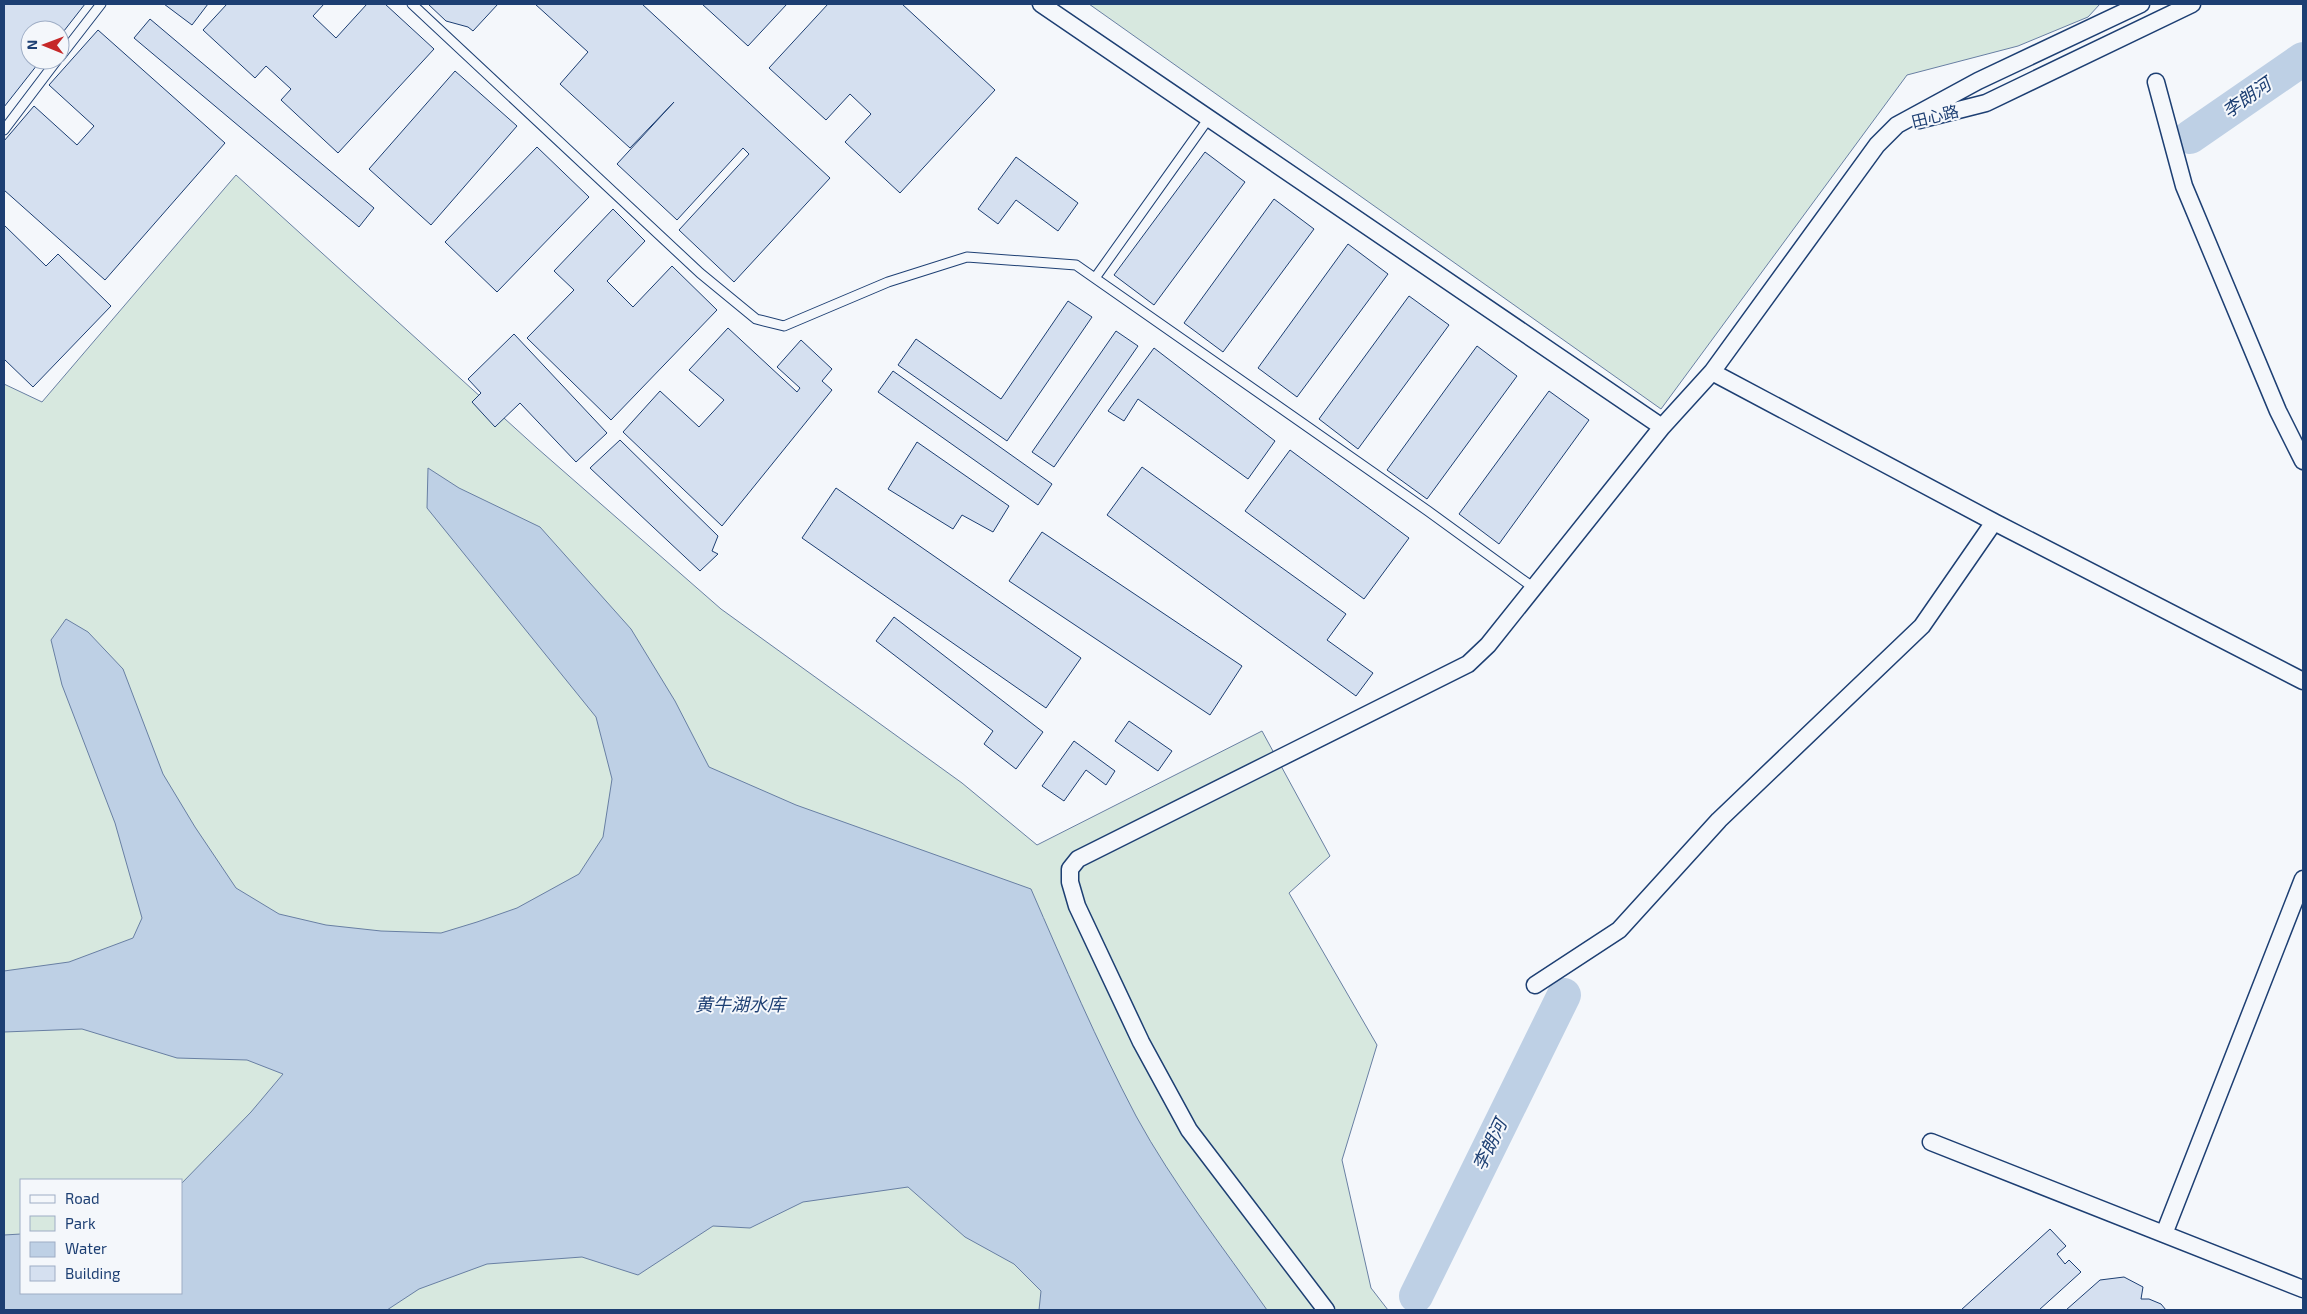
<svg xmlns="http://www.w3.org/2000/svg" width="2307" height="1314" viewBox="0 0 2307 1314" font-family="'Exo 2','Noto Sans SC',sans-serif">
	<rect width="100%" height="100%" fill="#f4f7fb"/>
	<path fill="#d7e8df" stroke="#687fa3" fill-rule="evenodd" d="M1089 4H2100L2088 17 2018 46 1907 75 1661 409Z
		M236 175 537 448 721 609 962 783 1037 845 1262 731 1330 856 1289 893 1377 1045 1342 1160 1371 1288 1388 1310H4V384L42 402ZM21 1180H181V1293H21Z"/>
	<path fill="#bed0e5" stroke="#687fa3" d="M428 468 459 488 540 527 631 629 675 701 709 767 796 805 1031 889C1064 965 1097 1042 1136 1116 1173 1184 1223 1247 1267 1310H1039L1041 1291 1014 1264 965 1237 908 1187 803 1202 750 1228 713 1226 638 1275 582 1257 487 1264 419 1289 387 1310H4V1235L21 1234V1293H181V1184L251 1112 283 1074 247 1060 177 1058 82 1029 4 1032V971L69 962 133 938 142 918 115 823 62 685 51 640 66 619 88 632 123 669 163 774 195 827 236 888 279 914 326 925 381 931 441 933 477 922 517 908 579 874 603 837 612 779 596 717 427 508Z"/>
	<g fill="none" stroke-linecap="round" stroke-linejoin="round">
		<path stroke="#bed0e5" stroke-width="34" d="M2190 137 2303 59
			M1416 1296 1564 995"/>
	</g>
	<path fill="#d5e0f0" stroke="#1d3f73" d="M4 4H85L60 36V30H30V60H41L4 107Z
		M164 4H208L192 25Z
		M227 4H324L313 16 336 38 367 4H385L434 49 338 153 281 100 291 89 266 66 255 78 203 30Z
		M428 4H498L473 31 468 27 446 21Z
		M535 4H642L830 178 734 282 679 230 749 154 743 148 677 220 617 164 674 102 630 148 560 84 588 52Z
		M702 4H787L748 46Z
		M828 4H902L995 90 900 193 845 142 871 114 850 94 826 120 769 68Z
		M150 19 374 208 359 227 134 38Z
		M98 30 225 143 105 280 4 190V141L34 106 77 145 94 126 49 85Z
		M455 71 517 126 431 225 369 169Z
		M537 147 589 197 497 292 445 242Z
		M1205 152 1245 182 1154 305 1114 275Z
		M1016 157 1078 203 1058 231 1016 200 998 224 978 209Z
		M1274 199 1314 229 1223 352 1184 323Z
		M613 209 645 241 607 281 633 307 672 266 717 310 611 420 527 338 574 290 554 271Z
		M4 225 46 266 58 254 111 306 33 387 4 359Z
		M1348 244 1388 274 1297 397 1258 368Z
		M1409 296 1449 325 1358 449 1319 419Z
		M1068 301 1092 317 1007 441 898 365 916 339 1001 399Z
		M728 328 797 392 800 388 777 367 801 340 832 369 822 381 832 390 722 526 623 432 660 391 699 427 724 400 689 370Z
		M1116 331 1138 346 1054 467 1032 452Z
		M514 334 607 433 576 462 520 403 495 427 472 402 481 393 468 379Z
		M1477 346 1517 376 1427 499 1387 470Z
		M1154 348 1275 441 1248 479 1138 399 1124 421 1108 411Z
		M893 371 1052 484 1038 505 878 392Z
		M1549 391 1589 420 1499 544 1459 514Z
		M620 440 718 536 712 551 718 554 700 571 590 468Z
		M917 442 1009 506 993 532 962 515 953 529 888 489Z
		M1290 450 1409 538 1364 599 1245 511Z
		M1142 467 1346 614 1327 640 1373 673 1356 696 1107 515Z
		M836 488 1081 658 1046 708 802 538Z
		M1042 532 1242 666 1210 715 1009 581Z
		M894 617 1043 732 1016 769 984 744 993 731 876 641Z
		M1129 721 1172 751 1158 771 1115 741Z
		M1074 741 1115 771 1106 785 1086 770 1064 801 1042 786Z
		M2050 1229 2066 1246 2057 1254 2065 1264 2069 1260 2081 1272 2039 1310H1961Z
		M2124 1277 2143 1287 2141 1299H2149L2161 1304 2166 1310H2066L2100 1280Z"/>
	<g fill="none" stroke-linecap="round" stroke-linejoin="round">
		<g stroke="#1d3f73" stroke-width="11">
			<path id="lane" d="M412 4 700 273 756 319 784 326 888 282 967 257 1076 265 1428 511 1534 588
				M60 57 101 4
				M4 130 57 60
				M1095 278 1209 118"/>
		</g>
		<g stroke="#1d3f73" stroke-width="19">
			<path id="street" d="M1041 4 1662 427
				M2156 82 2184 186 2278 411 2303 461
				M1919 120 1986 103 2192 4
				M1712 372 1994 522
				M1535 985 1619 930 1719 820 1922 626 1994 522 2303 681
				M1931 1142 2303 1289
				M2164 1234 2303 879
				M1326 1310 1189 1130 1141 1042 1077 906 1070 882V869L1078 859 1468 664 1488 645 1662 427 1712 372 1877 145 1897 125 1978 81 2141 4"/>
		</g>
		<use href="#lane" stroke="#f4f7fb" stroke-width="9"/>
		<use href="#street" stroke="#f4f7fb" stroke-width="16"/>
	</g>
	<g text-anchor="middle" stroke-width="4" stroke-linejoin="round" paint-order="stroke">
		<g font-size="16" fill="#1d3f73" stroke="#f4f7fb">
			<text transform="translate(1935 116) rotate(-14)" y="6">田心路</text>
		</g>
		<g font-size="18" font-style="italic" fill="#1d3f73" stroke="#f4f7fb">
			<text transform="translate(2247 98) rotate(-35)" y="6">李朗河</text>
			<text x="740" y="1011">黄牛湖水库</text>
			<text transform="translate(1490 1145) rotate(-64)" y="6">李朗河</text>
		</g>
	</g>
	<rect width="2307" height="1314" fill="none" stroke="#1d3f73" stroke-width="10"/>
	<rect x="20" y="1179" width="162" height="115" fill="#f4f7fb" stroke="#9eadc5"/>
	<rect x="30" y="1195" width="25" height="8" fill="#f4f7fb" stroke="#9eadc5"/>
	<text x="65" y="1204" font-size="15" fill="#1d3f73">Road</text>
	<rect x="30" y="1216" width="25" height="15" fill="#d7e8df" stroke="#9eadc5"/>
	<text x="65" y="1229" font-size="15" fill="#1d3f73">Park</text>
	<rect x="30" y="1242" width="25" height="15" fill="#bed0e5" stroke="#9eadc5"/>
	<text x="65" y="1254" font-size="15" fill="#1d3f73">Water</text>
	<rect x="30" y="1266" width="25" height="15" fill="#d5e0f0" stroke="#9eadc5"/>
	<text x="65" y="1279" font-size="15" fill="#1d3f73">Building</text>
	<g transform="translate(45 45) rotate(271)"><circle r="24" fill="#f4f7fb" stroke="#9eadc5"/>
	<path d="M0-4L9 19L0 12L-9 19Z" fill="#c62828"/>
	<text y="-8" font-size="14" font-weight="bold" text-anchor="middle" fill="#1d3f73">N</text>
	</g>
</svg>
